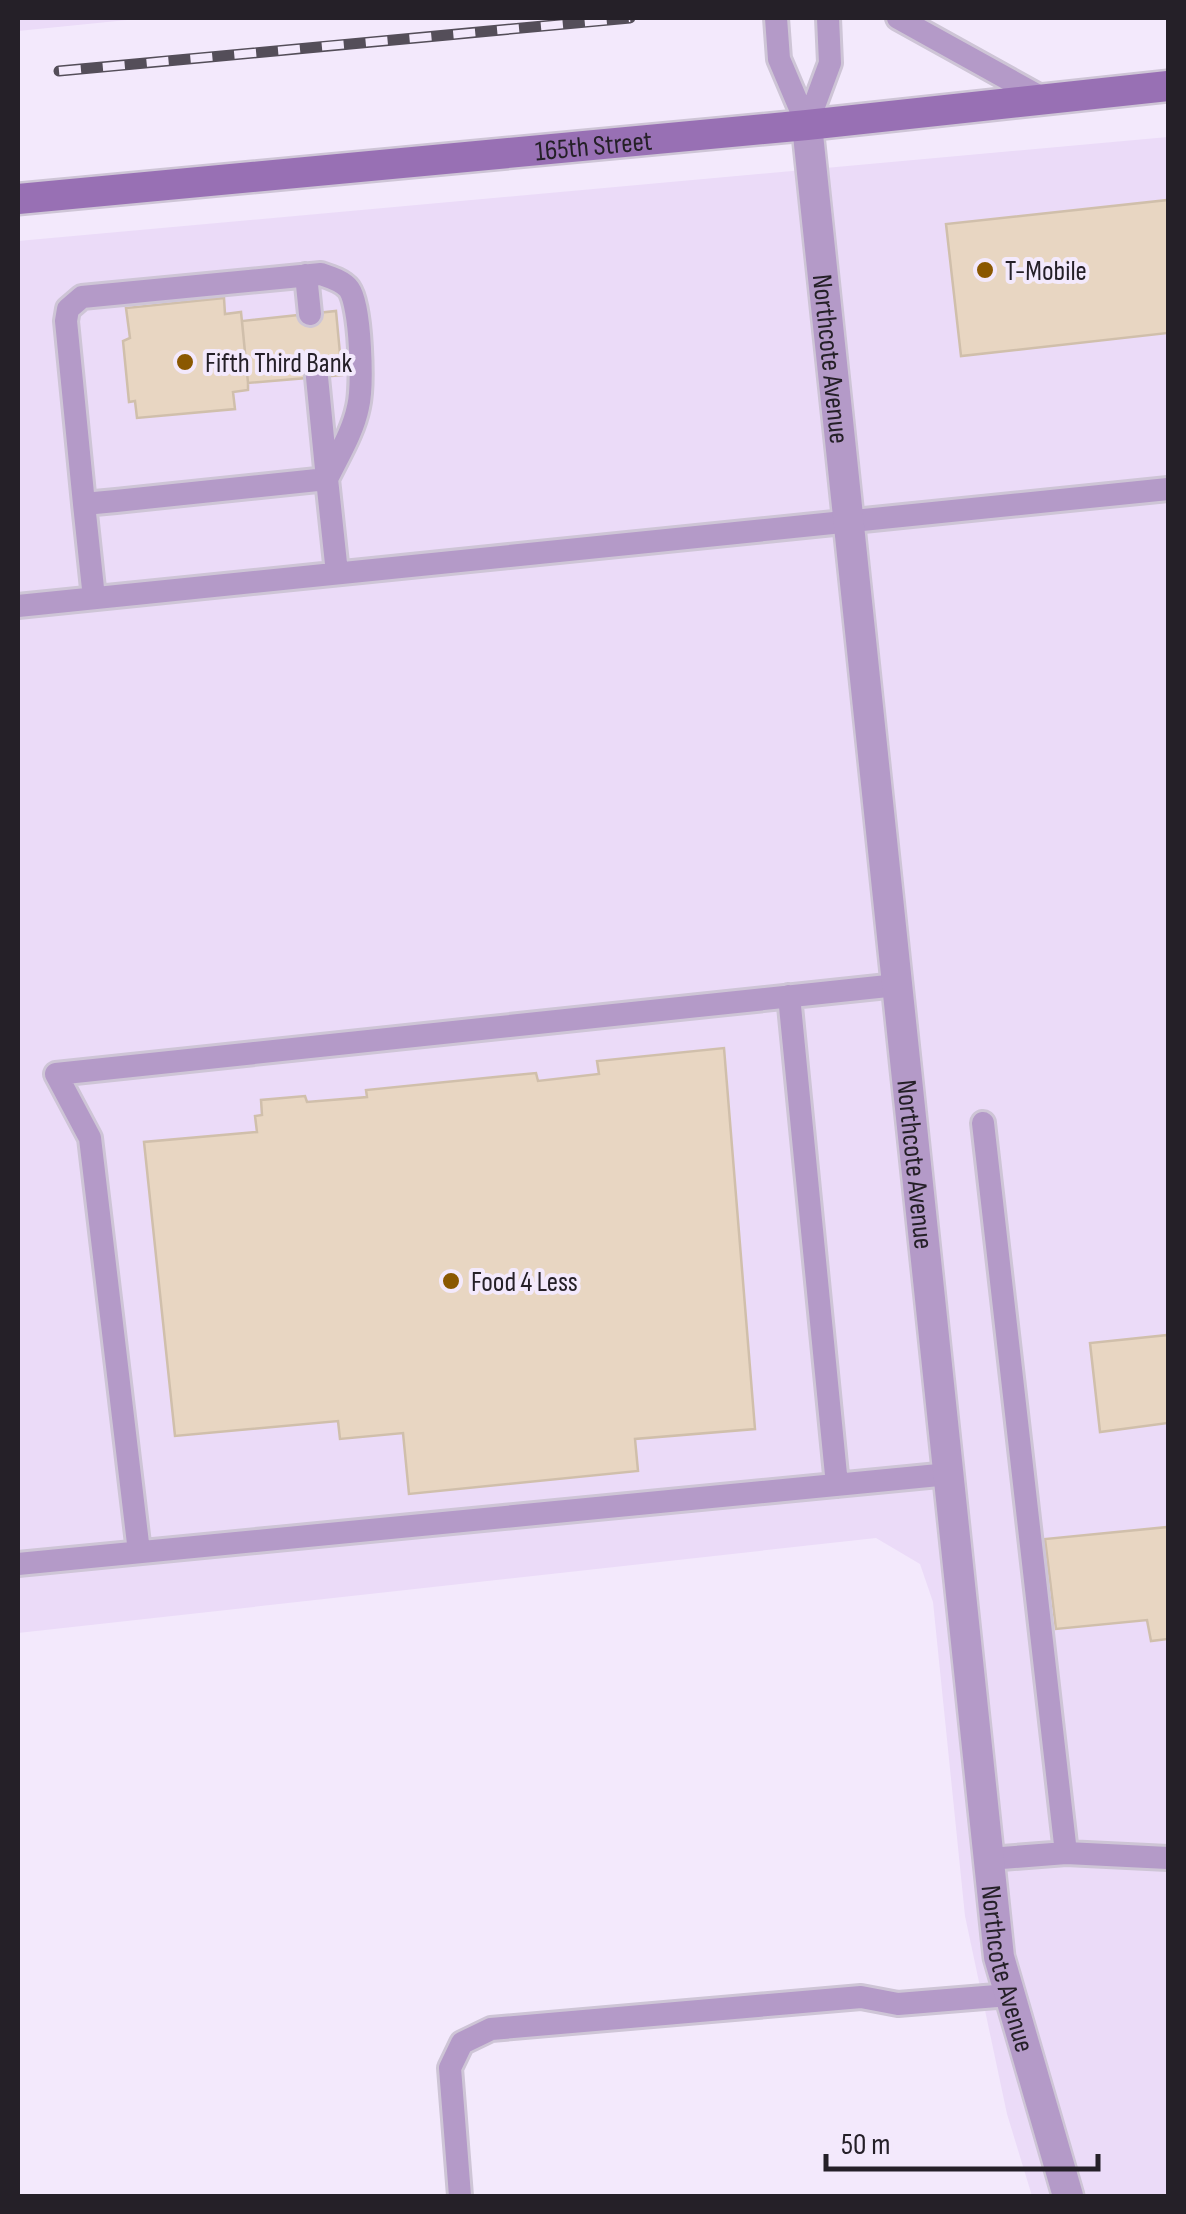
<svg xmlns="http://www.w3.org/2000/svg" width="1186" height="2214" viewBox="0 0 1186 2214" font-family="'Sofia Sans Condensed',sans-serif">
	<rect width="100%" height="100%" fill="#f3e9fc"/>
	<path fill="#ebdbf8" d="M18 18H147L18 31Z
		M1168 137V2196H1032L1007 2114 965 1916 933 1602 920 1564 876 1538 18 1633V241Z"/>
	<path fill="#e8d6c2" stroke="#d0bfab" stroke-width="2.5" d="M1168 200V333L961 356 946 224Z
		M224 298 225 314 241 312 248 383V390L233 392 235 409 137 418 135 401 129 402 123 341 130 338 126 308Z
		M336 311 342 375 248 383 242 321Z
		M724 1048 755 1429 635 1439 638 1471 409 1494 403 1433 340 1439 338 1421 175 1436 144 1142 257 1132 255 1116 262 1115 261 1100 305 1096 307 1102 367 1097 366 1090 536 1073 538 1081 599 1074 597 1061Z
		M1168 1335V1423L1100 1432 1090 1343Z
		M1168 1527V1639L1151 1641 1147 1620 1056 1629 1045 1539Z"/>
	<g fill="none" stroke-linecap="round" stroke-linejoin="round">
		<g stroke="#cec5d6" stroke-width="28">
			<path id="lane" d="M776 18 779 59 807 125
				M898 18 1044 99
				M807 125 830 63 828 18
				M306 275 310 314
				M317 377 327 479
				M84 504 66 321 68 309 82 297 321 274C330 277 343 281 349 289 361 306 363 386 358 407 353 432 338 456 327 479
				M94 598 84 504 116 501 327 479 337 573
				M18 606 1168 489
				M789 996 837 1485
				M983 1123 1066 1853 989 1859
				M139 1552 90 1138 56 1074 897 985
				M18 1564 949 1474
				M1066 1853 1168 1858
				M460 2196 450 2068 462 2043 491 2029 861 1997 898 2004 1009 1995"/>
		</g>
		<g stroke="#cec5d6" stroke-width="35">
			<g id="street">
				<path id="s1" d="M807 125 999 1957 1068 2196"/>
			</g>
		</g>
		<g stroke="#cec5d6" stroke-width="35">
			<g id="secondary">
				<path id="s2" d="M18 199 807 125 1168 86"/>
			</g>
		</g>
		<use href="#lane" stroke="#b49ac8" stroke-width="22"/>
		<use href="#street" stroke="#b49ac8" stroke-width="30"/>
		<use href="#secondary" stroke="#9870b4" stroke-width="30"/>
		<g stroke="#544e59" stroke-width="11">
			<path id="rail" d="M59 71 630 18"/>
		</g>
		<use href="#rail" stroke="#f3e9fc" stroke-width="8" stroke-dasharray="22" stroke-linecap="butt"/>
	</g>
	<g fill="#8a5801" stroke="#f3e9fc" stroke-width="4">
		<circle cx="985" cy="270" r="10"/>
		<circle cx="185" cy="362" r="10"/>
		<circle cx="451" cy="1281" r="10"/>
	</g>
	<g text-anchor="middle" stroke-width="8" stroke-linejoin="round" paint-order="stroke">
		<g font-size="28" fill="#252028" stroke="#f3e9fc">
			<text dy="10" stroke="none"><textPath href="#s2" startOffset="578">165th Street</textPath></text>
			<text dy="10" stroke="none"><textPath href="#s1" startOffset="235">Northcote Avenue</textPath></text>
			<text dy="10" stroke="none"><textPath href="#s1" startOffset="1045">Northcote Avenue</textPath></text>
			<text dy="10" stroke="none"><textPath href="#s1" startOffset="1855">Northcote Avenue</textPath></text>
		</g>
		<g font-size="28" fill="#252028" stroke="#f3e9fc" text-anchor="start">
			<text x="1005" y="280">T-Mobile</text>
			<text x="205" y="372">Fifth Third Bank</text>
			<text x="471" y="1291">Food 4 Less</text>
		</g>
	</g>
	<rect width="1186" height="2214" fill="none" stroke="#252028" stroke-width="40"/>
	<path d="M826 2154v15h272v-15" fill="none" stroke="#252028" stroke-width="5"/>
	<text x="841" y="2154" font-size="30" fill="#252028" stroke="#f3e9fc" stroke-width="8" paint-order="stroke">50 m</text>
</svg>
